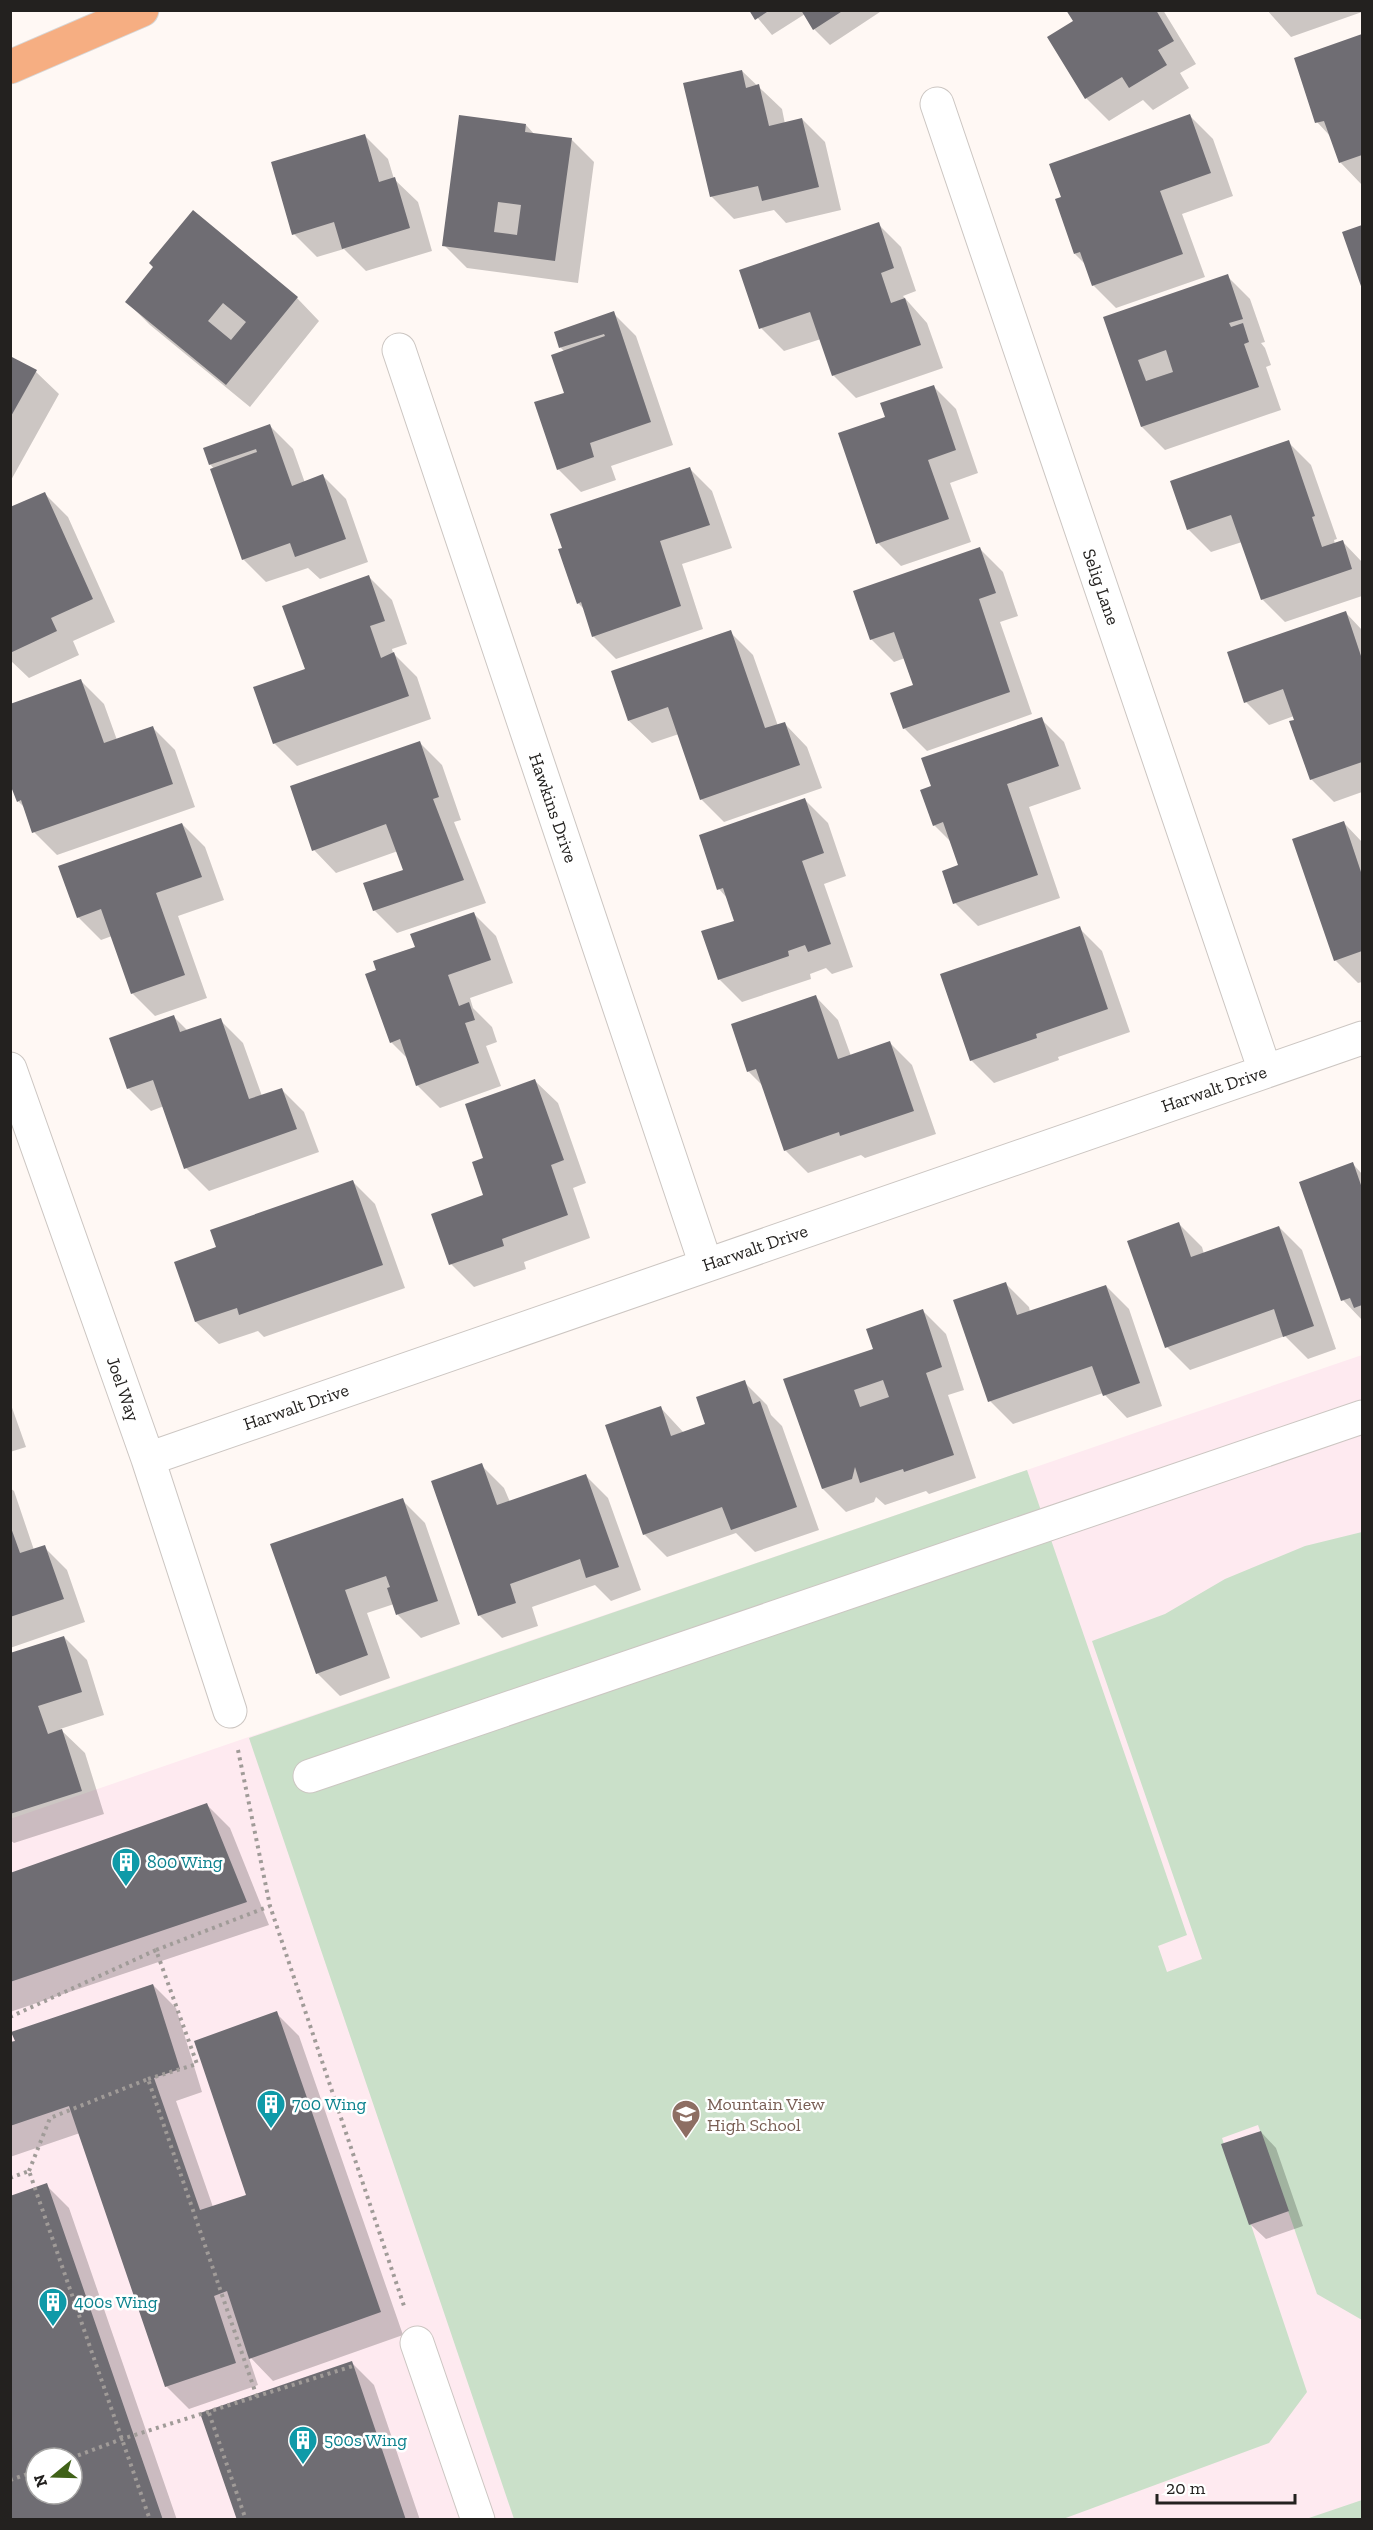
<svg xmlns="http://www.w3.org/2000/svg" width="1373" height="2530" viewBox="0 0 1373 2530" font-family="'Zilla Slab',serif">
	<rect width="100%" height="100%" fill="#fff8f4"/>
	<path fill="#feeaf0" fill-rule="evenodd" d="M1362 1355V2519H11L10 1819ZM36 2458H72V2494H36Z"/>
	<path fill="#cae0c9" d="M1027 1470 1187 1935 1158 1946 1167 1972 1202 1959 1092 1641 1165 1614 1225 1579 1305 1546 1362 1532V2320L1317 2294 1258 2125 1222 2138 1307 2392 1269 2443 1063 2519H514L249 1738Z
		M1362 2500V2519H1306Z"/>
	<path fill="#0003" fill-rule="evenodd" d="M751 10H883L830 45 814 29 805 14 772 35Z
		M1068 10H1163L1196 64 1180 73 1189 88 1153 110 1143 100 1109 121 1086 98 1075 22Z
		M1267 10H1362V12L1291 37Z
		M1362 36V185L1340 162 1331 137 1317 122 1295 58Z
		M742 71 782 109 785 124 802 119 825 142 841 210 786 223 774 210 734 219 711 196Z
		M1190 116 1213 139 1233 196 1182 214 1205 277 1116 308 1093 285 1086 265 1075 254Z
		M526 125 535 135 571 139 594 162 578 283 467 268 444 245Z
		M365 136 388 159 394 179 418 202 432 251 366 271 344 249 317 257 294 234Z
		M878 224 901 247 916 291 903 296 927 323 943 368 856 398 833 375 821 339 784 351 761 328Z
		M1362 226V286L1344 233Z
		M155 267 297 298 319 321 250 407 150 325 127 302Z
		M1227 276 1250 299 1265 342 1261 343 1265 348 1271 365 1266 367 1281 410 1165 450 1142 427 1105 318Z
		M613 313 636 336 673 445 611 466 616 480 581 492 558 469 566 394 565 352 561 348 555 333Z
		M10 357 36 372 59 394 10 482Z
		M933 386 956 409 978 473 950 483 971 542 901 566 878 543 887 418Z
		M270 426 293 449 305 483 323 476 346 499 368 562 320 579 308 568 266 582 243 559 214 469 210 464Z
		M1288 442 1311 465 1337 539 1334 540 1335 544 1342 541 1362 562V596L1285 622 1262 599 1242 542 1211 552 1188 529Z
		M689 468 712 491 732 548 682 564 703 629 616 659 593 636 584 609 578 603Z
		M45 494 68 517 115 622 73 641 79 655 29 678 10 660V509Z
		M980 549 1003 572 1018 616 1000 622 1032 714 927 751 904 728 915 686 905 658 894 662 871 639Z
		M369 577 392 600 407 644 392 649 393 653 417 677 431 719 297 766 274 743 306 670Z
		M1346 613 1362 630V792L1334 802 1311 779 1294 716 1269 725 1246 702Z
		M730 632 753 655 778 726 785 724 807 747 822 788 724 822 701 799 679 734 652 743 629 721Z
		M81 681 104 704 117 740 152 727 175 750 195 807 57 855 34 832 25 808 18 801Z
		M1041 719 1064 742 1081 789 1029 807 1060 898 978 926 955 903 960 866 951 842 934 825Z
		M419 742 442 765 461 820 454 822 486 903 397 933 374 910 405 871 398 851 336 873 314 850Z
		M805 800 828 823 846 876 824 884 853 967 832 974 826 968 810 974 811 979 742 1002 719 979 736 922 727 898 719 889Z
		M1344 823 1362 842V982L1358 983 1335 960Z
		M182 824 205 847 224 900 178 916 207 998 155 1016 132 993 112 936 101 940 78 917Z
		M473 913 496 936 513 983 470 998 473 1008 492 1027 497 1042 486 1046 501 1086 440 1108 417 1085 408 1059 391 1042 378 971Z
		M1079 928 1102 951 1130 1032 1058 1057 1059 1060 994 1083 971 1060Z
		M816 997 838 1020 851 1056 889 1042 912 1065 936 1134 865 1158 861 1155 808 1173 785 1150 763 1086 748 1071Z
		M174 1017 188 1031 220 1020 243 1043 262 1096 281 1089 304 1112 319 1152 209 1191 186 1168 164 1106 151 1111 128 1088Z
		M535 1081 558 1103 586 1183 573 1188 590 1238 524 1262 526 1269 474 1287 451 1264 485 1196V1159Z
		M1353 1164 1362 1174V1320L1343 1300Z
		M352 1181 375 1204 405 1288 264 1337 258 1331 219 1344 196 1322 176 1263 218 1248Z
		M1179 1224 1202 1247 1204 1254 1279 1227 1302 1250 1336 1349 1308 1359 1285 1336 1190 1370 1167 1347Z
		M1006 1284 1029 1307 1030 1312 1106 1286 1129 1309 1162 1406 1127 1418 1103 1393 1013 1424 990 1401Z
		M923 1311 946 1334 964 1390 948 1395 976 1478 929 1494 926 1491 885 1505 876 1497 874 1502 846 1512 823 1489 785 1380 875 1350Z
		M744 1382 767 1405 771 1415 782 1426 819 1530 755 1552 736 1533 667 1557 644 1534 660 1407 684 1433 707 1425Z
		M10 1402 26 1447 10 1452Z
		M481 1465 504 1488 510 1502 585 1475 608 1498 641 1590 611 1601 595 1585 532 1607 538 1626 502 1638 479 1615Z
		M10 1488 14 1491 34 1550 44 1547 67 1570 85 1622 10 1648Z
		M402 1500 425 1523 460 1624 421 1638 398 1615 394 1604 367 1613 390 1678 340 1696 317 1673 272 1545Z
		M64 1637 87 1660 104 1715 60 1729 85 1753 104 1814 14 1843 10 1840V1655Z
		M207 1805 230 1828 269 1925 10 2012V1874Z
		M153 1985 176 2008 202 2092 176 2101 213 2207 248 2196 276 2013 299 2036 403 2335 273 2381 248 2355 258 2385 189 2409 166 2386 80 2133 10 2157V2044Z
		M1261 2132 1276 2148 1303 2226 1266 2239 1250 2224Z
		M46 2185 69 2208 177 2520H10ZM36 2458H72V2494H36Z
		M351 2362 374 2385 420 2520H238Z"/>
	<path fill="#6f6d73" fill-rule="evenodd" d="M749 10H770L755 20Z
		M801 10H844L813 30Z
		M1066 10H1156L1174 41 1158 50 1167 65 1129 88 1122 77 1085 99 1047 37 1073 21Z
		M1362 34V155L1339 163 1324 121 1315 123 1294 58Z
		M742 70 746 88 759 84 769 126 802 118 819 187 762 201 758 186 710 197 683 83Z
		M1190 114 1211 173 1160 191 1183 254 1092 286 1080 252 1074 254 1055 199 1061 197 1049 164Z
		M459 115 526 124 525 132 572 138 555 261 442 246ZM498 202 521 205 517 235 494 232Z
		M365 134 379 182 395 177 410 228 342 249 334 222 292 235 271 162Z
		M193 210 298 297 226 385 125 302 153 267 149 263ZM223 303 246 322 231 340 208 321Z
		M879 222 894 268 881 273 891 303 905 298 921 345 832 376 810 312 759 329 739 270Z
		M1362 225V289L1342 232Z
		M1228 274 1243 319 1229 323 1231 327 1243 323 1249 342 1244 344 1259 387 1141 427 1103 317ZM1166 350 1173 372 1146 381 1138 360Z
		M614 311 651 422 590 443 594 457 557 470 534 402 564 393 551 355 605 336 604 334 559 348 554 332Z
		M10 356 37 370 10 418Z
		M934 385 956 450 928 460 949 519 876 544 838 433 885 417 880 403Z
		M270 424 292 486 323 474 346 539 295 557 290 543 242 560 210 469 257 452 256 449 209 465 203 448Z
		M1289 440 1315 516 1312 517 1322 547 1343 540 1352 569 1261 600 1231 515 1187 530 1170 481Z
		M690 467 710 525 660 541 681 606 592 637 581 602 577 604 558 549 562 548 550 514Z
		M45 492 93 599 51 618 57 631 10 653V507Z
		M980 547 996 593 979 599 1010 692 903 729 890 693 913 685 894 632 870 640 853 591Z
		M369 575 385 621 370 626 381 658 394 652 409 696 273 744 253 687 305 669 282 606Z
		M1346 611 1362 659V762L1310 780 1289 721 1294 720 1283 689 1244 703 1227 652Z
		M731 630 765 728 785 722 800 765 700 800 668 707 628 721 611 671Z
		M81 679 104 743 153 726 173 784 32 833 21 800 17 802 10 784V704Z
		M1042 717 1059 766 1007 784 1038 875 953 904 942 871 958 865 943 822 933 826 920 790 931 786 921 758Z
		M420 741 439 797 433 799 464 880 373 911 363 883 403 870 386 824 312 851 290 786Z
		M805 798 824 853 802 861 831 944 808 952 805 945 788 951 789 956 718 980 701 931 734 921 723 888 717 890 699 835Z
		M1344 821 1362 875V951L1334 961 1292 839Z
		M182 823 202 877 156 893 185 975 131 994 101 909 77 918 58 866Z
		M474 912 491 960 448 975 459 1006 469 1002 475 1020 465 1023 479 1063 416 1086 400 1039 390 1043 365 974 376 970 373 961 415 947 410 934Z
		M1080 926 1108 1009 1036 1034 1037 1038 970 1061 940 974Z
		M816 995 838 1059 890 1041 914 1111 840 1136 839 1132 784 1151 756 1069 747 1072 731 1024Z
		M174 1015 180 1032 221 1018 249 1099 282 1088 297 1129 184 1169 153 1080 127 1089 109 1038Z
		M535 1079 564 1160 551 1165 568 1215 502 1239 504 1246 449 1265 431 1214 483 1195 472 1162 483 1158 465 1104Z
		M1353 1162 1362 1188V1305L1354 1308 1350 1298 1341 1301 1299 1182Z
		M353 1180 383 1265 239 1315 237 1308 195 1322 174 1262 216 1247 210 1230Z
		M1179 1222 1191 1257 1279 1226 1314 1326 1283 1337 1274 1309 1165 1348 1127 1241Z
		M1006 1282 1017 1315 1106 1285 1140 1383 1103 1396 1092 1366 988 1402 953 1300Z
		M923 1309 942 1367 926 1373 954 1455 904 1472 903 1469 860 1483 855 1467 852 1479 822 1489 783 1379 873 1349 866 1329ZM883 1380 889 1397 860 1407 854 1390Z
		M745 1380 753 1404 760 1401 797 1507 731 1530 722 1507 643 1535 605 1425 661 1406 671 1436 705 1424 696 1397Z
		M482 1463 497 1505 586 1474 619 1567 586 1578 580 1559 510 1584 516 1603 478 1616 431 1481Z
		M403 1498 438 1601 396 1615 387 1588 390 1587 386 1576 345 1590 368 1655 316 1674 270 1544Z
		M10 1525 20 1553 45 1545 64 1599 10 1617Z
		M64 1636 82 1692 38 1706 48 1734 62 1729 82 1791 10 1814V1653Z
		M207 1803 247 1902 10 1982V1873Z
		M153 1984 180 2069 154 2078 200 2210 246 2195 194 2041 277 2011 381 2312 249 2359 227 2291 214 2296 236 2363 165 2387 69 2106 10 2126V2042L15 2041 11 2032Z
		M1261 2131 1289 2211 1249 2225 1221 2144Z
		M47 2183 163 2520H10V2196ZM36 2458H72V2494H36Z
		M352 2361 406 2520H237L200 2413Z"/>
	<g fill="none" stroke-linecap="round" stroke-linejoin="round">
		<g stroke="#ccc6c2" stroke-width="35">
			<path id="minor" d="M937 104 1265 1071
				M399 350 706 1265
				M10 1069 148 1459 230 1711
				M148 1459 1362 1038
				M310 1776 1362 1417
				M417 2343 478 2520"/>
		</g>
		<g stroke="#d7d7d7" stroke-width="35">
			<path id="highway" d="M10 67 142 10"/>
		</g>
		<path stroke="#a09b98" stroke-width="4" stroke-dasharray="3 4.5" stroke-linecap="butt" d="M238 1750 270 1906 404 2306
			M10 2017 156 1950
			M148 2079 197 2064 156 1950 270 1906
			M29 2171 50 2118 148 2079 257 2397
			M10 2178 29 2171 150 2520
			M209 2413 246 2520
			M71 2458 122 2439 356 2365
			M10 2480 36 2471"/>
		<use href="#minor" stroke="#fff" stroke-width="33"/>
		<use href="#highway" stroke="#f6ae82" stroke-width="33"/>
	</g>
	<defs>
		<g id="building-pin" transform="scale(1.5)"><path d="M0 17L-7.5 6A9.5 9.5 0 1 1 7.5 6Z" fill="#0f9aa8" stroke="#fff"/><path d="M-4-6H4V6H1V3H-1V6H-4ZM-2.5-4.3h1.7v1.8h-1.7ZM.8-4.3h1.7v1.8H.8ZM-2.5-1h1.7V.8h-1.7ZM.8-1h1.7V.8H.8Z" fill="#fff"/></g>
		<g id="school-pin" transform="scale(1.5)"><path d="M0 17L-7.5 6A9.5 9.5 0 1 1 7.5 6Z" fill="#8d6e63" stroke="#fff"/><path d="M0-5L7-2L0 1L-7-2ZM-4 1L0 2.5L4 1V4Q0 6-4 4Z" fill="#fff"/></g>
	</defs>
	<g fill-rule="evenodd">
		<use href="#building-pin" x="126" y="1862"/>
		<use href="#building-pin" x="271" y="2104"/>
		<use href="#school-pin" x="686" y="2114"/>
		<use href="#building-pin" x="53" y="2302"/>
		<use href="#building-pin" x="303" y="2440"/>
	</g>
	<g text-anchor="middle" stroke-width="5" stroke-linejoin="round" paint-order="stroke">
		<g font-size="18" fill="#23211f" stroke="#fff">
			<text transform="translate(1101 587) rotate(71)" y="6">Selig Lane</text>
			<text transform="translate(553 808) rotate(71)" y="6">Hawkins Drive</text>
			<text transform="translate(1214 1089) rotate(-19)" y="6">Harwalt Drive</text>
			<text transform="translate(755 1248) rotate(-19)" y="6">Harwalt Drive</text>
			<text transform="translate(123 1389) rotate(71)" y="6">Joel Way</text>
			<text transform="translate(296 1407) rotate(-19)" y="6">Harwalt Drive</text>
		</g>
		<g font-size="18" fill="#0d838f" stroke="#fff" text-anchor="start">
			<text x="147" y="1868">800 Wing</text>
			<text x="292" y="2110">700 Wing</text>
			<text x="74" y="2308">400s Wing</text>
			<text x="324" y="2446">500s Wing</text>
		</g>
		<g font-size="18" fill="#785e54" stroke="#fff" text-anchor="start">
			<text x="707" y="2110">Mountain View<tspan x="707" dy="21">High School</tspan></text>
		</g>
	</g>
	<rect width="1373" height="2530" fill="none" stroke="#23211f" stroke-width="24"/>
	<g transform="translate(54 2476) rotate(251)"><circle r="28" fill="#ffffff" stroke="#a7a6a5" stroke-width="1.5"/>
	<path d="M0-4.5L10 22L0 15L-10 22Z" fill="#406218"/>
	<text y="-9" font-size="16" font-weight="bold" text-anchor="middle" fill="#23211f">N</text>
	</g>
	<path d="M1157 2494v9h138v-9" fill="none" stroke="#23211f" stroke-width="3"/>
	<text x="1166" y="2494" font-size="18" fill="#23211f" stroke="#ffffff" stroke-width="4.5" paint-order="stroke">20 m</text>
</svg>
